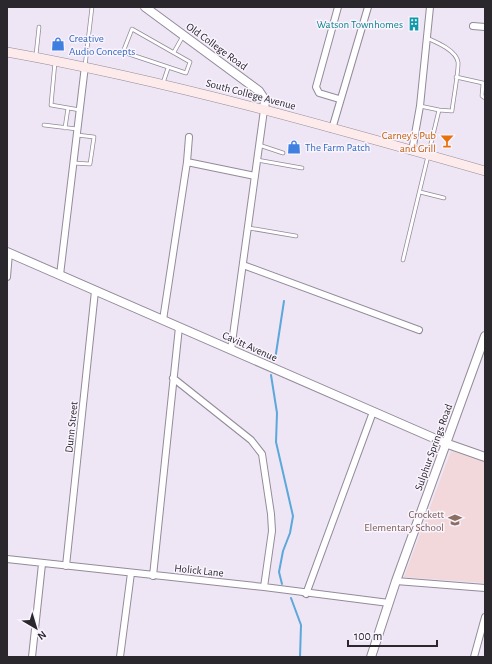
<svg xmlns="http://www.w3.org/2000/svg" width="492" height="664" viewBox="0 0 492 664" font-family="'Alegreya Sans',sans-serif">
	<rect width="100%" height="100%" fill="#eee5f5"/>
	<path fill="#f2d8db" d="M451 451 485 462V583L404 577Z"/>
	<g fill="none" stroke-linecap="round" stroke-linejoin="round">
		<path stroke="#5ca8da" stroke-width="2" d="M275 360 284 301
			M271 375 277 413 276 442 293 516 290 533 283 551 279 572 282 584
			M291 598 301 625 300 657"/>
		<g stroke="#938b9a" stroke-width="4.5">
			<path id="service" d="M132 29 190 62 186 73 123 52Z
				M174 52 183 36
				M36 55 39 27
				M55 62 51 105 80 110
				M85 66 92 7
				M456 77 483 83 482 96 485 98
				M163 83 168 68
				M420 106 439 110
				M44 125 77 129
				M65 128 68 108
				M259 145 283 153
				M257 160 302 168
				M73 163 90 164 94 137 77 135
				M420 192 444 198
				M249 228 296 236
				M403 260 439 110 452 111C453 101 459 69 458 62 456 50 436 42 427 38"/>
		</g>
		<g stroke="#938b9a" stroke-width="8">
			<path id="minor" d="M338 7 316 87 319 93 339 99
				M473 26 485 27
				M332 129 368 7
				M412 151 420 106 430 7
				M187 162 255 176
				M243 265 419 330
				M60 275 85 66
				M7 277 9 253
				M163 320 187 162 189 137
				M231 350 264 110
				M173 378 251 440 262 454 271 514 272 531 264 587
				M7 559 264 587 389 603
				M66 566 95 291
				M153 576 179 327
				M396 581 485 588
				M306 594 373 412
				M32 657 42 564
				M120 657 131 573
				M474 657 485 617"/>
		</g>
		<g stroke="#938b9a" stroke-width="10">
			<path id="tertiary" d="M145 7 259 91 265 100 264 110
				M7 252 445 443 485 457
				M371 657 396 581 485 336"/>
		</g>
		<g stroke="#938b9a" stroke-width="10">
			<path id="secondary" d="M7 52C169 81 327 126 485 171"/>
		</g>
		<use href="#service" stroke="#fff" stroke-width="3"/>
		<use href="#minor" stroke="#fff" stroke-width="6"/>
		<use href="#tertiary" stroke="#fff" stroke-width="8"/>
		<use href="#secondary" stroke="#fdebec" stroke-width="9"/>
	</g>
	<defs>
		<g id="building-bare" transform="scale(1.08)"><path d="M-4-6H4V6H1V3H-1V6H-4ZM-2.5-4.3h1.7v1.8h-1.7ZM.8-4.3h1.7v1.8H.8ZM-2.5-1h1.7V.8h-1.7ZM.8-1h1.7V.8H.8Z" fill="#0f9aa8" stroke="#f9f4fe" stroke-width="2.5" paint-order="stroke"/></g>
		<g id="shop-bare" transform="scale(1.08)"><path d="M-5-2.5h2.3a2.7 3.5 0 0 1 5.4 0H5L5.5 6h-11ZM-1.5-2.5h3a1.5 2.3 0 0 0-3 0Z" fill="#3f7fe0" stroke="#f9f4fe" stroke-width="2.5" paint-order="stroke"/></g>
		<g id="bar-bare" transform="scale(1.08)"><path d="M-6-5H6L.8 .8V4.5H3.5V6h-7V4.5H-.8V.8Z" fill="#e8710a" stroke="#f9f4fe" stroke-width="2.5" paint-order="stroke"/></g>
		<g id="school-bare" transform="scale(1.08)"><path d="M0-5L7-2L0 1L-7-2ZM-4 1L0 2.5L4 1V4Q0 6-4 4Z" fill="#8d6e63" stroke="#f9f4fe" stroke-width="2.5" paint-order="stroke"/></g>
	</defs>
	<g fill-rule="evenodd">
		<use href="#building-bare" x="414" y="24"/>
		<use href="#shop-bare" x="58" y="44"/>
		<use href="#bar-bare" x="447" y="141"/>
		<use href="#shop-bare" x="294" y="147"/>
		<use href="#school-bare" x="455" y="520"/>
	</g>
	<g text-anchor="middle" stroke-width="3" stroke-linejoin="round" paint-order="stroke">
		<g font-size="11" fill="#0d838f" stroke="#f9f4fe" text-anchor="end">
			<text x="403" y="28">Watson Townhomes</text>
		</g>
		<g font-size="11" fill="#366cbe" stroke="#f9f4fe" text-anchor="start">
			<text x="69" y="42">Creative<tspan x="69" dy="13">Audio Concepts</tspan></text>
			<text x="305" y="151">The Farm Patch</text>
		</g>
		<g font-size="11" fill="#2a272d" stroke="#f9f4fe">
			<text transform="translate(217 46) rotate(36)" y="4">Old College Road</text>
			<text transform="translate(251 94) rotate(15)" y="4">South College Avenue</text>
			<text transform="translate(250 346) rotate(24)" y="4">Cavitt Avenue</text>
			<text transform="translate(71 427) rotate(-84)" y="4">Dunn Street</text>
			<text transform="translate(433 447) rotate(-70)" y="4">Sulphur Springs Road</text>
			<text transform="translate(199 570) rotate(6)" y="4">Holick Lane</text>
		</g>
		<g font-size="11" fill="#c56008" stroke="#f9f4fe" text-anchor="end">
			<text x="436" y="139">Carney's Pub<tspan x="436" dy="13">and Grill</tspan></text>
		</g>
		<g font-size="11" fill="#785e54" stroke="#f9f4fe" text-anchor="end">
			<text x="444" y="518">Crockett<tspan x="444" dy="13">Elementary School</tspan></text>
		</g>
	</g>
	<rect width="492" height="664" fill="none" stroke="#2a272d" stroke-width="16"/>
	<g transform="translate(36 628) rotate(142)" stroke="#f9f4fe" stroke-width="3" paint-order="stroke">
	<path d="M0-3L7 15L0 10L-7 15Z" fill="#2a272d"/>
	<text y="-6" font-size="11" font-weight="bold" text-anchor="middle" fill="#2a272d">N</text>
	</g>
	<path d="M348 640v6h89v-6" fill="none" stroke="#2a272d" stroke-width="2"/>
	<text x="354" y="640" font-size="12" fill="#2a272d" stroke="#f9f4fe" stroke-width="3" paint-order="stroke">100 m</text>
</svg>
